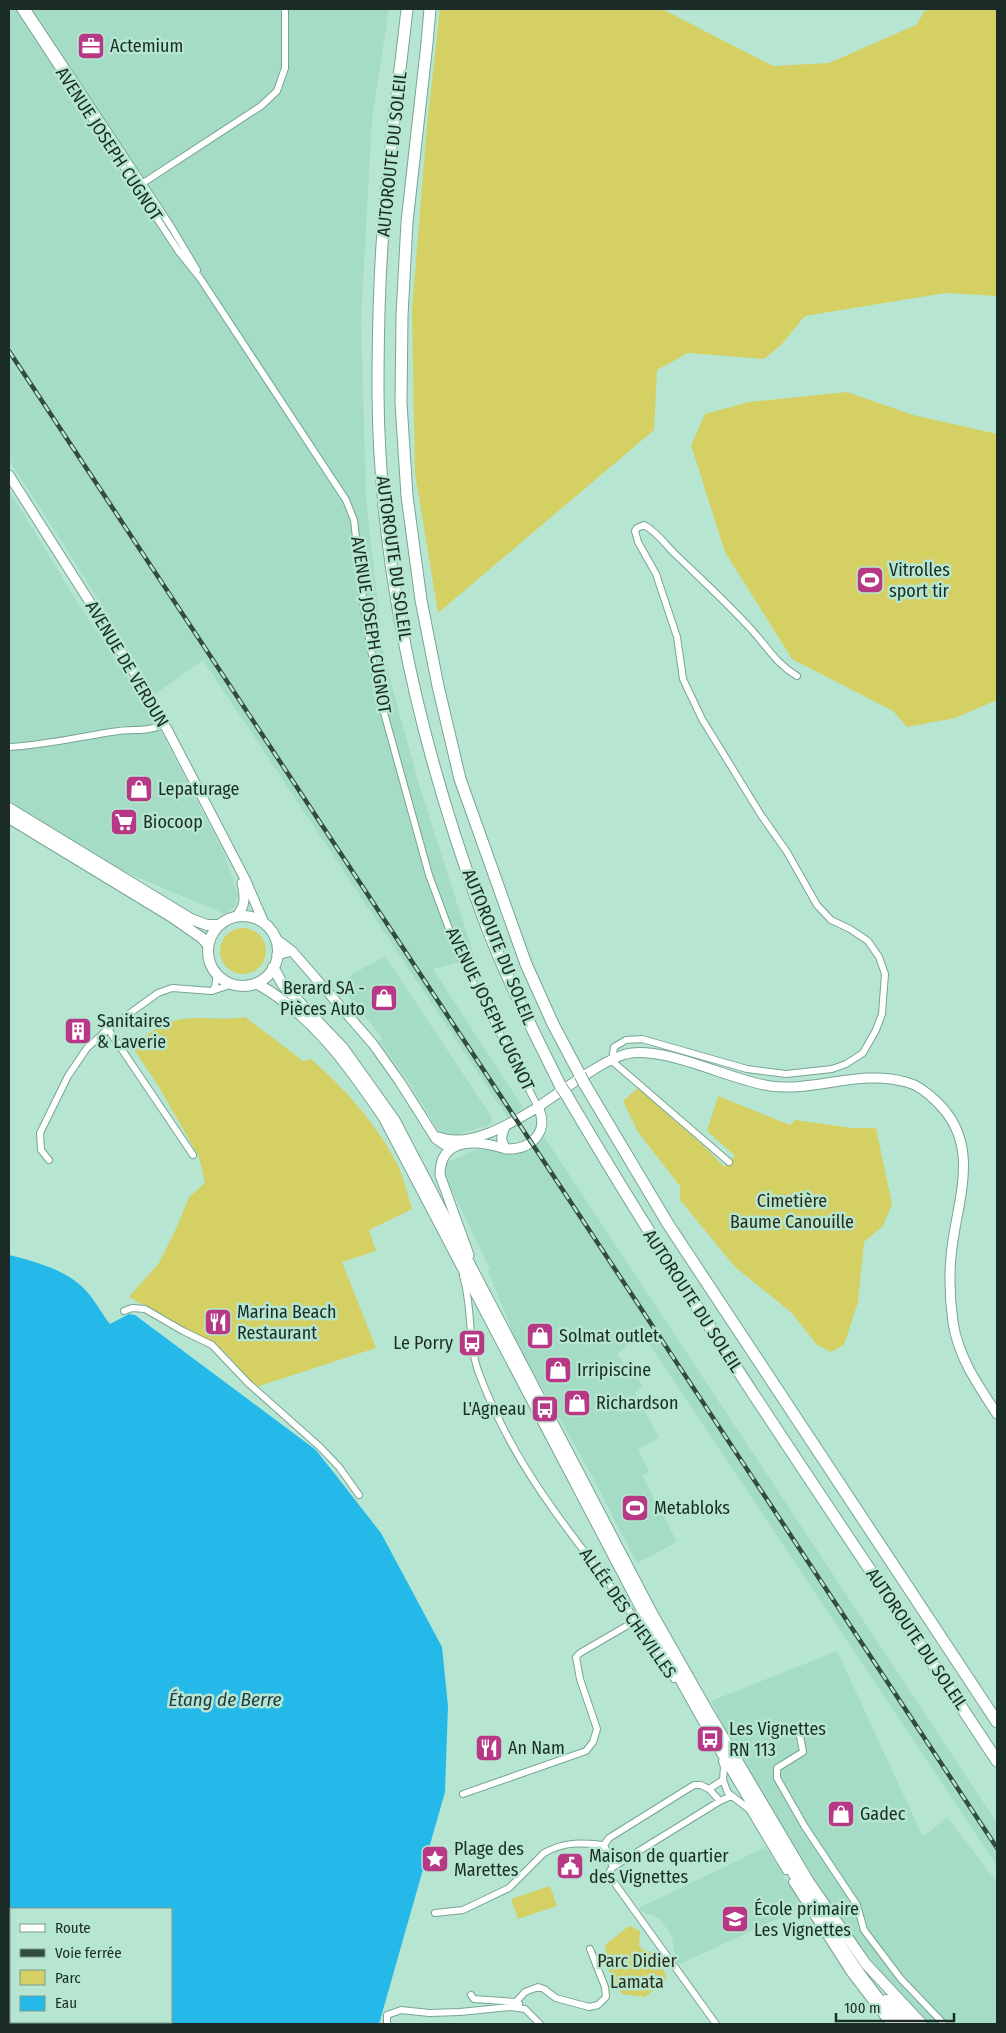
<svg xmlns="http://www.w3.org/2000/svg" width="1006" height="2033" viewBox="0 0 1006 2033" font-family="'Fira Sans Condensed',sans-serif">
	<rect width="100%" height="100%" fill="#b6e6d1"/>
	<path fill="#a4dcc5" d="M9 9H389L372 119 361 319 366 499 384 658 421 791 475 959 433 969 523 1108 508 1118 203 660 155 694 73 559 9 460Z
		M9 490 81 608 152 714 224 853 238 895 235 907 225 914 118 869 9 803Z
		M385 956 491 1116 492 1124 459 1134H446L438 1130 407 1079 379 1041 383 1039 346 994 351 975Z
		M545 1138 997 1823V1866L640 1330 617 1355 643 1385 635 1393 659 1438 638 1449 649 1472 642 1475 677 1542 637 1563 591 1474 517 1343 488 1271 490 1269 443 1172 446 1163 475 1150 524 1152Z
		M837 1651 922 1835 927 1834 947 1817 997 1883V2024H927L901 1998 841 1920 744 1766 711 1701Z
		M766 1847 803 1907 680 1964 676 1960 672 1936 659 1918 641 1911 639 1908Z"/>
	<path fill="#d4d064" d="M440 9H662L773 66 829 63 916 25 926 9H997V296L945 293 805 316 781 345 764 359 688 353 657 370 654 430 438 613 415 473 412 310 427 126Z
		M847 392 913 415 997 434V700L955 718 907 727 893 711 792 659 725 552 691 445 705 414 749 402Z
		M220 951a23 23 0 1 1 46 0a23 23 0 1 1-46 0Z
		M245 1017 303 1061 311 1059C344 1088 376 1123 396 1162 404 1176 407 1194 412 1209L369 1230 376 1251 342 1262 376 1348 256 1387 225 1352 129 1297 159 1263 176 1229 189 1197 205 1183 199 1157 159 1087 131 1045C146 1036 164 1021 183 1019 203 1016 224 1021 245 1017Z
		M638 1088 708 1150 724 1167 735 1156 707 1131 718 1096 790 1125 795 1120 852 1128H876L892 1204 883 1226 864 1242 858 1302 844 1345 831 1352 817 1345 792 1313 735 1267 680 1200V1186L638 1132 623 1101Z
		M550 1886 557 1906 518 1919 511 1899Z
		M629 1926 640 1931 639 1946 642 1949 651 1952 662 1967 667 1979 645 1997 622 1994 609 1971 605 1945Z"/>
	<path fill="#25b9e9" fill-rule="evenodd" d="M9 1255C36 1262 69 1270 88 1293 96 1302 102 1314 110 1324L129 1314 135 1315 316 1450 381 1533 442 1647 448 1706 445 1792 379 2024H9ZM11 1909H171V2022H11Z"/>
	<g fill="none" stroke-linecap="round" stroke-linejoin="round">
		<g stroke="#77a592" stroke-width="8">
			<path id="street" d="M20 9 179 252 200 278 346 500 354 520 364 608 378 691 429 875 458 953 538 1107
				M27 9 172 228 197 270
				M140 185 261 106 277 91 285 68V9
				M9 747C46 745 82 736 119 731 136 729 149 732 164 724
				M212 991 215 987 217 974
				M108 1029 193 1155
				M49 1160 41 1150 40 1133 68 1076 87 1048 108 1029 158 993 172 988 212 991 233 984
				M729 1162 612 1061 614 1047 626 1040 642 1039 747 1069 786 1074 832 1069 846 1064 863 1053 876 1030 882 1014 885 974 879 957 868 941 850 929 831 920 817 905 787 852 761 815 702 719 683 679 677 637 656 574 638 542 635 531 637 528 644 525C656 531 665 544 675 554 700 578 726 602 749 627 767 646 775 663 797 676
				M463 1276C473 1307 467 1344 480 1376 498 1423 524 1469 553 1509 593 1566 640 1618 674 1679
				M124 1311 132 1308 145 1309 183 1331 212 1345 248 1383 320 1447 339 1467 359 1495
				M800 1736 803 1752 777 1768V1778L805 1827 857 1905 864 1930 901 1979 944 2024
				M722 1761 724 1767 723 1780 728 1793 749 1809 786 1871
				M709 1789 720 1801
				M463 1794 586 1751 593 1742 597 1729 580 1679 576 1657 580 1653 635 1621
				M604 1845 613 1867 610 1871 611 1878 716 2024
				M604 1845 609 1838 694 1785H701L709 1789 723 1780
				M613 1867 720 1801 731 1796
				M792 1882 850 1973 889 2024
				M435 1913 463 1910 509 1888 544 1853C566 1841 580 1843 604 1845
				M471 1995 474 1999 516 2002 519 2004
				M516 2002 525 1992 538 1987 544 1989 556 1998 589 2007 598 2005 606 1997 605 1987 590 1949
				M387 2024V2015L401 2010 429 2013 460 2012 511 2007 525 2009 540 2024"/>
		</g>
		<g stroke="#77a592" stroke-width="11">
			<path id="secondary" d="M9 475 131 667 168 731 245 879 264 923
				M236 917C246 906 245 897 242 883
				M275 938 292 951 373 1044 400 1082 436 1139 445 1145 453 1147
				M277 955 292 951
				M538 1107C560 1092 603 1060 626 1054 664 1045 729 1080 770 1086 815 1092 860 1069 906 1082 918 1085 929 1094 937 1102 984 1147 955 1204 951 1257 949 1279 950 1301 953 1322 958 1357 978 1385 997 1414
				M438 1137C470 1149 512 1123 538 1107 550 1132 531 1150 506 1149 500 1140 501 1136 505 1127
				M469 1255 440 1175C440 1136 478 1140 506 1149"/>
		</g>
		<g stroke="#77a592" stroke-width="12">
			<path id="primary" d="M9 808 191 919 207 925H220
				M9 818 172 917 202 938 208 945
				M208 951a35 35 0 1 1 70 0a35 35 0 1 1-70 0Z
				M273 967 283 985 343 1048 395 1121 652 1613 706 1708 809 1882 866 1964 922 2024
				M256 983C312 1014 349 1066 384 1118L645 1616 713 1738 799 1883 860 1974 898 2024
				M886 2000 910 2024"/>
		</g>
		<g stroke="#77a592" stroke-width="13">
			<path id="highway" d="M407 9C399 83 388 157 383 231 379 284 378 338 378 392 379 570 421 748 482 914 504 974 533 1030 561 1087
				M430 9 427 43 407 222 402 316 401 403 407 496 421 600 438 686 460 779 526 964 553 1024 580 1075
				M584 1083 668 1224 997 1722
				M566 1094C700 1323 852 1540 997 1761"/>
		</g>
		<use href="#street" stroke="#fff" stroke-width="6"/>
		<use href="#secondary" stroke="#fff" stroke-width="9"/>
		<use href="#primary" stroke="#fff" stroke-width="10"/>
		<use href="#highway" stroke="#fff" stroke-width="11"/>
		<g stroke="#344b42" stroke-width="4.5">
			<path id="rail" d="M9 351 997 1848"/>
		</g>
		<use href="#rail" stroke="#b6e6d1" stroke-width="2.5" stroke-dasharray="8" stroke-linecap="butt"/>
		<g stroke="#77a592" stroke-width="13" stroke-linecap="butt">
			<path id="highway-bridge" d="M580 1075 584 1083
				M561 1087 566 1094"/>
		</g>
		<use href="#highway-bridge" stroke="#fff" stroke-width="11"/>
	</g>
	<defs>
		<g id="office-square" transform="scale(1.4375)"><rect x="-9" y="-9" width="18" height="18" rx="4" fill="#b73986" stroke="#b6e6d1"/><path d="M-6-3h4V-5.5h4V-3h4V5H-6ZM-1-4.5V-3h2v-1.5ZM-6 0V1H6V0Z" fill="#fff"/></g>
		<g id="stadium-square" transform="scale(1.4375)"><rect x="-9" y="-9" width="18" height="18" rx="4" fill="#b73986" stroke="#b6e6d1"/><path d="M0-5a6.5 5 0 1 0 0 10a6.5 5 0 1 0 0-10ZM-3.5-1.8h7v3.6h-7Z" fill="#fff"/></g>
		<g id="shop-square" transform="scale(1.4375)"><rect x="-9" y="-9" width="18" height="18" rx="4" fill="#b73986" stroke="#b6e6d1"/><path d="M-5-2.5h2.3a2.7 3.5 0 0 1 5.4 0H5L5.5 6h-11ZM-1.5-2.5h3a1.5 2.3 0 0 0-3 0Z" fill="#fff"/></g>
		<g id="supermarket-square" transform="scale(1.4375)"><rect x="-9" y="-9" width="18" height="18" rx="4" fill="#b73986" stroke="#b6e6d1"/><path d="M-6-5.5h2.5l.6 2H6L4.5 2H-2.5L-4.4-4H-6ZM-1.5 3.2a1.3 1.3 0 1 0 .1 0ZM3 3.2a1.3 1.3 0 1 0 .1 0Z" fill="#fff"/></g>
		<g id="building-square" transform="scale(1.4375)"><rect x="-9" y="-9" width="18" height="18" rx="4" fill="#b73986" stroke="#b6e6d1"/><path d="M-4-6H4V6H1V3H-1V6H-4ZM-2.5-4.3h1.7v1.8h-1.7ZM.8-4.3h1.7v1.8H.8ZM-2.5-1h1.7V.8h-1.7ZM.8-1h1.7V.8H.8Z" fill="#fff"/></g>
		<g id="restaurant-square" transform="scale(1.4375)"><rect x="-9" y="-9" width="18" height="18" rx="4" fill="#b73986" stroke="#b6e6d1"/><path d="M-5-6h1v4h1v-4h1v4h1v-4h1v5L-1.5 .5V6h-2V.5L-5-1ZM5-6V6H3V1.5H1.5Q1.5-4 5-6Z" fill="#fff"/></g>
		<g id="bus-square" transform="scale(1.4375)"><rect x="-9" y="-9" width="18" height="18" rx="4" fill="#b73986" stroke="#b6e6d1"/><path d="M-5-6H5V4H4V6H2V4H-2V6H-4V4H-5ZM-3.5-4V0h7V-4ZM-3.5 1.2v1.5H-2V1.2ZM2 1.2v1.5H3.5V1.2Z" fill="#fff"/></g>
		<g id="sight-square" transform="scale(1.4375)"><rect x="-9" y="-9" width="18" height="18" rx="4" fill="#b73986" stroke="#b6e6d1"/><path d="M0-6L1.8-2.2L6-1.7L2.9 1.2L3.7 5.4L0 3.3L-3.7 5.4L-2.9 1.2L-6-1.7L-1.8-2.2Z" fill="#fff"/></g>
		<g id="civic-square" transform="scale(1.4375)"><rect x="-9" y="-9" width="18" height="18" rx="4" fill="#b73986" stroke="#b6e6d1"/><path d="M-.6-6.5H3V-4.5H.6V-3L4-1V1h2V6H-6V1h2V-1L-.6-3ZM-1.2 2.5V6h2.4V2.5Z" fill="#fff"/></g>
		<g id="school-square" transform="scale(1.4375)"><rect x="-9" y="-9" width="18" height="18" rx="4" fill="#b73986" stroke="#b6e6d1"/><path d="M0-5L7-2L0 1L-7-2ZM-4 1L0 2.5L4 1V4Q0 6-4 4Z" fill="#fff"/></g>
	</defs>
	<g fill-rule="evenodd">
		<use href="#office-square" x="91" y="46"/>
		<use href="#stadium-square" x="870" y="580"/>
		<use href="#shop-square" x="139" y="789"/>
		<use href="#supermarket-square" x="124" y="822"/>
		<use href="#shop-square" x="384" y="998"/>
		<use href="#building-square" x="78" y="1031"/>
		<use href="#restaurant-square" x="218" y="1322"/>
		<use href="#shop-square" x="540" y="1336"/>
		<use href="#bus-square" x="472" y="1343"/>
		<use href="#shop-square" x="558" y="1370"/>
		<use href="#shop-square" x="577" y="1403"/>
		<use href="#bus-square" x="545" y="1409"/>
		<use href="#stadium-square" x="635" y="1508"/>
		<use href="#bus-square" x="710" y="1739"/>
		<use href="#restaurant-square" x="489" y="1748"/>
		<use href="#shop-square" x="841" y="1814"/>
		<use href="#sight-square" x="435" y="1859"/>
		<use href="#civic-square" x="570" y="1866"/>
		<use href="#school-square" x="735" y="1919"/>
	</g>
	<g text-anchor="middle" stroke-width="5" stroke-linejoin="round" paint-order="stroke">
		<g font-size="18" fill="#1a2c25" stroke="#b6e6d1" text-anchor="start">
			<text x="110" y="52">Actemium</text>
			<text x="889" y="576">Vitrolles<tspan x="889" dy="21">sport tir</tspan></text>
			<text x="158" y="795">Lepaturage</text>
			<text x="143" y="828">Biocoop</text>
			<text x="365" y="994" text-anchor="end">Berard SA -<tspan x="365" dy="21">Pièces Auto</tspan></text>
			<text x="97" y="1027">Sanitaires<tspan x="97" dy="21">&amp; Laverie</tspan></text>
			<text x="237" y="1318">Marina Beach<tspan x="237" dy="21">Restaurant</tspan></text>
			<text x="559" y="1342">Solmat outlet</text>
			<text x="453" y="1349" text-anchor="end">Le Porry</text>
			<text x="577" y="1376">Irripiscine</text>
			<text x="596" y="1409">Richardson</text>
			<text x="526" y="1415" text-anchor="end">L'Agneau</text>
			<text x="654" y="1514">Metabloks</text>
			<text x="729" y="1735">Les Vignettes<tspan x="729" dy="21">RN 113</tspan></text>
			<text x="508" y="1754">An Nam</text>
			<text x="860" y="1820">Gadec</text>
			<text x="454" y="1855">Plage des<tspan x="454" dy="21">Marettes</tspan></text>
			<text x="589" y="1862">Maison de quartier<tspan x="589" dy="21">des Vignettes</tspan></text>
			<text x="754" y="1915">École primaire<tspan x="754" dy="21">Les Vignettes</tspan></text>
		</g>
		<g font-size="18" fill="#1a2c25" stroke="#b6e6d1">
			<text transform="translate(109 144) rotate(57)" y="6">AVENUE JOSEPH CUGNOT</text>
			<text transform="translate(392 154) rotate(-84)" y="6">AUTOROUTE DU SOLEIL</text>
			<text transform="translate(394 558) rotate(82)" y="6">AUTOROUTE DU SOLEIL</text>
			<text transform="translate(371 625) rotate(81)" y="6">AVENUE JOSEPH CUGNOT</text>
			<text transform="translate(127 664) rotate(59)" y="6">AVENUE DE VERDUN</text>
			<text transform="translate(499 947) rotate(68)" y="6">AUTOROUTE DU SOLEIL</text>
			<text transform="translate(490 1009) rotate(64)" y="6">AVENUE JOSEPH CUGNOT</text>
			<text transform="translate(693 1301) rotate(57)" y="6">AUTOROUTE DU SOLEIL</text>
			<text transform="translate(628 1613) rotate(55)" y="6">ALLÉE DES CHEVILLES</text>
			<text transform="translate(917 1639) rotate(56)" y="6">AUTOROUTE DU SOLEIL</text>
		</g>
		<g font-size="18" fill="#2d2c14" stroke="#b6e6d1">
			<text x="792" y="1207">Cimetière<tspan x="792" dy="21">Baume Canouille</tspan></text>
			<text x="637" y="1967">Parc Didier<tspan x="637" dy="21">Lamata</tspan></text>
		</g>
		<g font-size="19" font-style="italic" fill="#1d3945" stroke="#b6e6d1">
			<text x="225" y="1706">Étang de Berre</text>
		</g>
	</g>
	<rect width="1006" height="2033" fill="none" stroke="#1a2c25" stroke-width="20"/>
	<rect x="10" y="1908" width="162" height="115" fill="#b6e6d1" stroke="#789c8c"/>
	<rect x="20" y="1924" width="25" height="8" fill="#ffffff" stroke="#789c8c"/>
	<text x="55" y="1933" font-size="15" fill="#1a2c25">Route</text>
	<rect x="20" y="1949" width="25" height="8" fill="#344b42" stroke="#789c8c"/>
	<text x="55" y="1958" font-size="15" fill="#1a2c25">Voie ferrée</text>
	<rect x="20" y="1970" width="25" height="15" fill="#d4d064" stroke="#789c8c"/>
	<text x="55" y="1983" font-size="15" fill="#1a2c25">Parc</text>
	<rect x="20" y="1996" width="25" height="15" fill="#25b9e9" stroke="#789c8c"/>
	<text x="55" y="2008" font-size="15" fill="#1a2c25">Eau</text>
	<path d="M836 2013v8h118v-8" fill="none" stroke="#1a2c25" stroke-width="2.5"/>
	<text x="844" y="2013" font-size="15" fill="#1a2c25" stroke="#b6e6d1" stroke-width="4" paint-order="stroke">100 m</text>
</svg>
